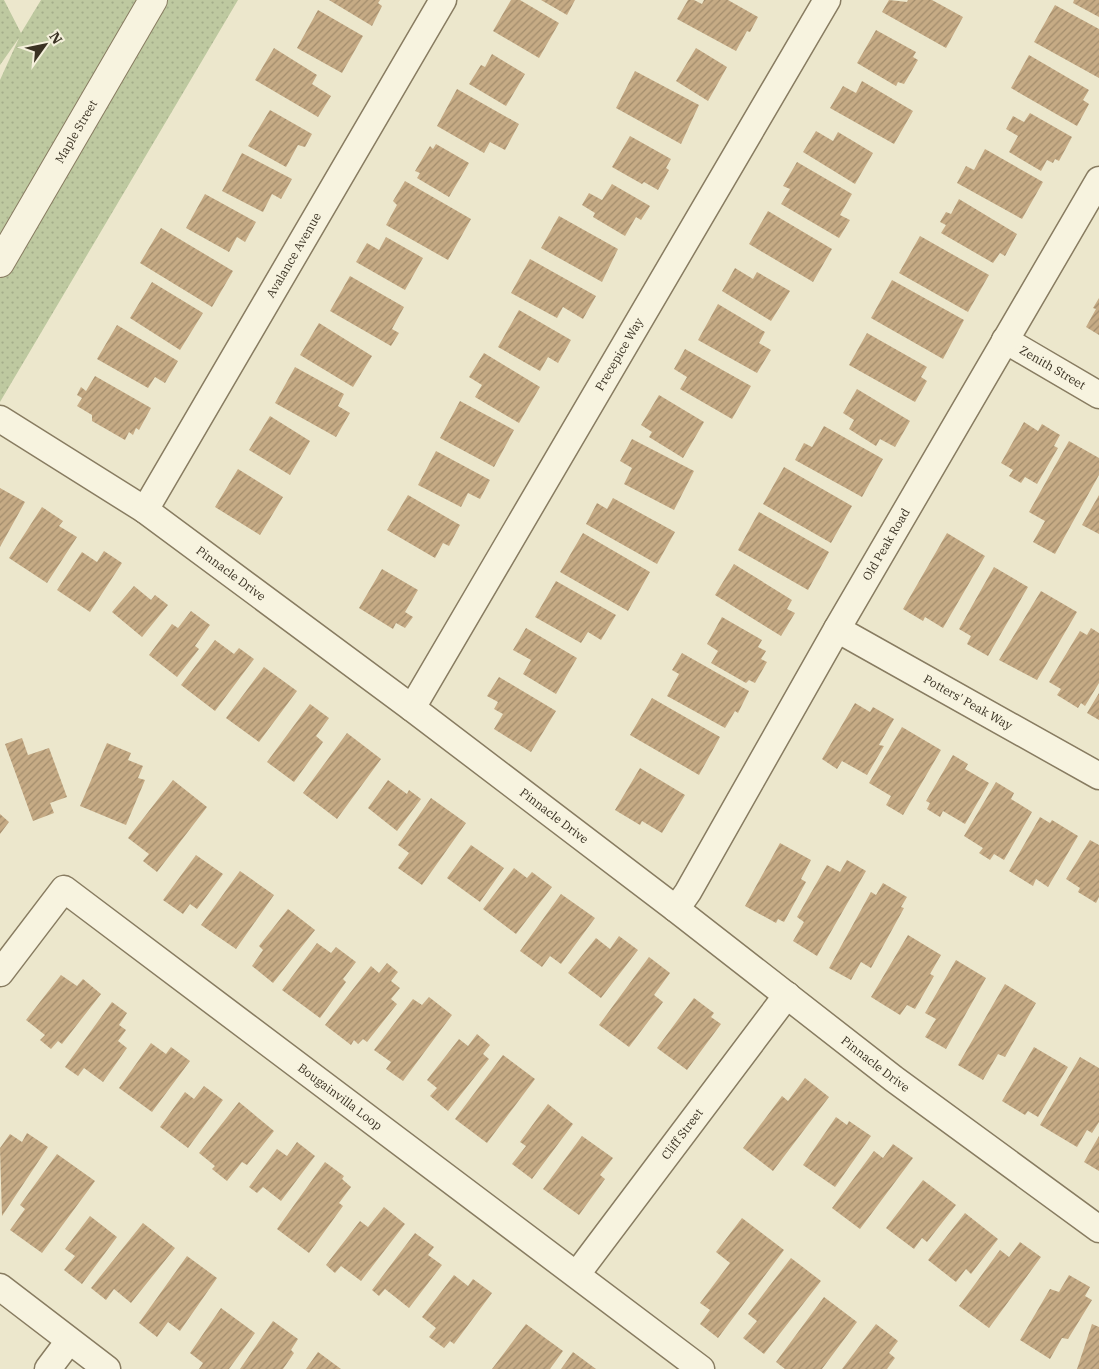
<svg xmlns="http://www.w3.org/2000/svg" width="1099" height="1369" viewBox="0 0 1099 1369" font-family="'IBM Plex Serif',serif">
	<defs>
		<pattern id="grass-dots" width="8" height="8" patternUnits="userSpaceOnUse" patternTransform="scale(1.25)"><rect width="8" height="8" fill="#bec9a0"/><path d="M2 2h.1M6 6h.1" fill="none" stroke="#a4ad8a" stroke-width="1.8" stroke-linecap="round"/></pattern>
		<pattern id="building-hatch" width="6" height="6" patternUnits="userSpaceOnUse" patternTransform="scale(1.25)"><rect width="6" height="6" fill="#c6ab85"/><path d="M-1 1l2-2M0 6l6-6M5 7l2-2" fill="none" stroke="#a28c6c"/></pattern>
	</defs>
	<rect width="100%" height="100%" fill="#ece7cc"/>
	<path fill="url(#grass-dots)" d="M0 0H4L21 33 41 0H238L0 402V80L19 38 0 65Z"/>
	<path fill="url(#building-hatch)" d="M329 0H380L378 3 382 6 372 26Z
		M511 0H520L559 23 539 58 493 31Z
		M541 0H575L567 15Z
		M688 0H694L702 4 704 0H728L758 17 750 32 747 31 736 51 677 19Z
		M889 0 907 2 908 0H932L963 17 946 48 882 12Z
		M1074 0H1099V17L1073 3Z
		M1055 5 1099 29V78L1034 42Z
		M318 10 363 36 342 73 297 48Z
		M876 30 916 52 913 57 918 60 904 84 898 82 896 86 857 63Z
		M274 48 317 75 312 84 331 96 318 117 255 80Z
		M696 48 727 67 708 101 676 81Z
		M492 54 525 74 506 106 469 84 481 65 485 67Z
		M1029 55 1089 90 1083 100 1089 104 1077 126 1011 88Z
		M635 71 699 105 681 144 616 108Z
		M862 81 913 111 894 144 830 108 843 86 856 93Z
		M457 89 519 124 505 150 490 142 484 153 437 126Z
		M270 110 312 134 305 147 298 145 286 167 248 146Z
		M1030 113 1072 137 1059 161 1055 159 1053 163 1047 160 1041 171 1009 152 1018 136 1006 129 1013 116 1024 122Z
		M816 131 833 141 838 132 873 153 855 184 803 152Z
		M630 136 671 159 666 168 669 170 658 190 644 182 642 184 612 167Z
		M436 144 469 163 449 197 417 178 420 173 415 171 430 146 433 149Z
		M985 149 1043 182 1022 219 957 183 966 166 974 170Z
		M242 153 292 179 281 199 272 194 263 212 222 191Z
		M797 162 852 194 840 215 850 220 839 238 781 204 790 189 783 186Z
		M405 181 471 219 448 260 386 225 397 205 393 201Z
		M612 184 650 206 641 220 636 217 625 236 593 217 595 213 582 205 589 193 602 200Z
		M205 194 256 222 245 242 237 237 229 252 186 228Z
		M959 199 1017 234 1005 256 1000 253 993 263 941 233 946 225 940 222 946 212 951 214Z
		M768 211 832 249 813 282 749 244Z
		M559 216 618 249 602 282 541 248Z
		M161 228 233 271 212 307 140 263Z
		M920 236 989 275 968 312 899 273Z
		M386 237 423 258 405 290 356 262 367 243 379 250Z
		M530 259 596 296 583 319 563 307 557 318 511 293Z
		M735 268 753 279 757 272 790 291 771 321 722 291Z
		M350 276 404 307 392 329 399 333 391 346 330 311Z
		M892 280 964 320 943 359 871 318Z
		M152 282 203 313 180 350 130 318Z
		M1099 298V335L1086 327 1096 309 1093 308Z
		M718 304 765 332 759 343 771 350 757 373 698 340Z
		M519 310 571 340 558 363 548 357 540 371 498 347Z
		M319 323 372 356 353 387 300 355Z
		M117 325 178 361 165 383 155 377 148 388 97 359Z
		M867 333 927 367 921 377 927 381 915 402 849 365Z
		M685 349 751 386 732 419 680 389 687 377 674 369Z
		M484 353 540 387 519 423 475 397 482 385 469 377Z
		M295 367 344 394 338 406 350 413 336 437 275 403Z
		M95 376 151 408 139 430 136 428 133 435 129 432 125 440 92 421V415L77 406 82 398 77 395 81 387 86 391Z
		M857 389 910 421 895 447 880 439 876 446 849 429 854 420 843 413Z
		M659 395 704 422 683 458 649 437 652 432 641 425Z
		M460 401 514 430 494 467 440 438Z
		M270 416 310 441 290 475 249 450Z
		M1024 422 1038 431 1042 424 1060 435 1054 446 1058 448 1037 484 1025 477 1021 483 1009 476 1013 470 1001 463Z
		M824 426 883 459 862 497 795 460 804 443 812 447Z
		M632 439 694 471 674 510 624 484 632 468 620 461Z
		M1069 441 1099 458V475L1055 554 1033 542 1045 521 1029 512Z
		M436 451 490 480 480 499 468 493 461 507 418 485Z
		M784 467 852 506 831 543 763 504Z
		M238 469 283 497 260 535 215 507Z
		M0 488 25 502 0 547Z
		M408 495 460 525 449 546 443 543 435 558 387 530Z
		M1099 495V534L1082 525Z
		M613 498 675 532 657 564 586 524 597 503 607 509Z
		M42 507 63 521 59 526 77 537 47 583 9 558Z
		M759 512 829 552 808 590 738 550Z
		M583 533 650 572 628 611 560 572Z
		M947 533 985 556 943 628 925 617 923 621 903 609Z
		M104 551 122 563 90 612 57 590 82 552 97 562Z
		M734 564 792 600 787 609 795 613 781 636 715 595Z
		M994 567 1028 587 988 656 967 644 971 636 959 629Z
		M382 569 418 590 405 612 413 617 405 628 396 623 393 629 359 608Z
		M556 581 616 615 601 640 588 632 581 643 535 617Z
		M134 586 151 600 155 595 168 605 142 637 112 612Z
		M1041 591 1077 612 1037 680 999 660Z
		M191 611 210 625 195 646 199 649 177 677 149 655 172 624 178 628Z
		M722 617 762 640 758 647 766 651 761 659 767 662 755 683 749 680 746 683 711 663 718 651 707 644Z
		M526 628 577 658 556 694 523 674 531 660 513 650Z
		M1091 628 1099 633V683L1085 706 1081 703 1078 708 1057 695 1061 689 1049 682 1080 631 1087 635Z
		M215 640 234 654 239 648 254 659 215 711 181 685Z
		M682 653 749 691 738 713 735 711 725 728 667 696 679 674 672 670Z
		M264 667 297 691 259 742 226 718Z
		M499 677 556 711 531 752 494 729 503 714 494 709 498 702 487 696Z
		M1099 693V720L1087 713Z
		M652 698 720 737 699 775 630 735Z
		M855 703 870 712 873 707 894 719 879 745 884 746 867 775 842 761 837 769 822 759Z
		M310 704 329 718 316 736 323 742 294 782 267 762Z
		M902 727 941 750 903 815 886 805 891 796 869 783Z
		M347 733 381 759 337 819 303 793Z
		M22 738 28 755 49 748 67 797 50 803 54 813 33 821 5 744Z
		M107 743 131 753 128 760 143 766 138 778 145 780 126 825 80 806Z
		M953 755 968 764 965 769 989 783 965 824 943 811 940 817 927 809 930 803 926 801Z
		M640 768 685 795 662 833 642 821 640 825 615 810Z
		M173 780 207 807 157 872 143 861 149 854 128 838Z
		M388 780 407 794 409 790 421 799 397 831 368 808Z
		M996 782 1014 793 1011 799 1032 812 1004 860 994 854 990 860 979 853 983 848 964 836Z
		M431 798 466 823 422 885 398 868 409 853 398 845Z
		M0 814 9 822 0 834Z
		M1040 817 1050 823 1052 820 1078 836 1048 887 1036 879 1033 886 1009 871Z
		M1090 840 1099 845V897L1096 903 1078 892 1080 888 1066 879Z
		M780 843 811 860 801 879 806 882 784 922 778 919 776 923 745 906Z
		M471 845 504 868 480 902 447 878Z
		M196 855 223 874 197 909 190 904 183 914 163 900Z
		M847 860 866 871 817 956 793 941 804 922 797 917 827 865 840 872Z
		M514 868 527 878 532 872 552 887 516 934 483 909Z
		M240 871 274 895 236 949 201 925Z
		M883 883 907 897 901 907 904 908 871 968 861 962 851 980 829 968 871 892 876 895Z
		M561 894 595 918 561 964 550 956 542 967 520 951Z
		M288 909 315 930 273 983 252 966 263 950 259 946Z
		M908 935 941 955 930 974 934 976 915 1009 907 1005 900 1015 871 997Z
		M619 936 638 950 601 998 568 973 596 938 610 949Z
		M317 943 331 953 336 947 356 962 343 979 346 982 320 1018 282 990Z
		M649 957 670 973 654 995 663 1002 629 1047 599 1025Z
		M956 960 986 978 946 1049 925 1037 936 1019 925 1013Z
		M387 963 398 972 391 981 400 988 391 999 397 1004 367 1042 363 1039 358 1044 354 1040 351 1045 325 1025 371 966 379 973Z
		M61 975 77 986 83 979 101 994 62 1044 58 1041 51 1049 40 1040 45 1035 26 1020Z
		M1005 984 1036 1003 1005 1057 998 1054 983 1080 958 1065Z
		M429 997 452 1015 403 1081 386 1069 391 1062 374 1050 413 999 422 1005Z
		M694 998 714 1013 711 1017 721 1024 687 1070 657 1048Z
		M112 1002 127 1013 119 1025 126 1030 118 1041 127 1048 103 1082 84 1068 78 1076 65 1067Z
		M477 1034 490 1045 483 1054 489 1059 448 1111 430 1096 437 1088 427 1080 459 1039 468 1046Z
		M151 1043 166 1054 171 1047 190 1061 152 1112 119 1088Z
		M1034 1047 1068 1067 1038 1117 1028 1111 1025 1115 1002 1101Z
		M503 1055 535 1079 487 1143 455 1119Z
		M1080 1057 1099 1068V1122L1092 1133 1087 1130 1077 1147 1040 1125Z
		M805 1078 829 1097 773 1171 743 1148 782 1096 788 1101Z
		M204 1086 223 1100 188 1148 160 1127 185 1092 194 1099Z
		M239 1102 274 1131 247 1165 242 1162 227 1181 212 1169 215 1166 199 1153Z
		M548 1104 573 1124 532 1179 512 1164 526 1146 520 1142Z
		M836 1117 847 1125 849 1121 871 1136 835 1187 803 1165Z
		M27 1133 48 1147 2 1216 0 1148 10 1134 22 1142Z
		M582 1136 613 1158 600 1175 605 1179 579 1215 543 1189Z
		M1099 1136V1171L1084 1162Z
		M297 1142 315 1156 281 1201 263 1187 257 1193 249 1187 277 1149 287 1156Z
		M893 1144 913 1158 860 1229 832 1208 874 1151 883 1158Z
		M57 1154 95 1181 42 1253 10 1230 25 1209 20 1205Z
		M325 1162 344 1176 342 1179 351 1187 339 1203 343 1206 309 1253 277 1229Z
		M923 1180 956 1205 927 1242 922 1238 914 1249 886 1228Z
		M384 1207 405 1224 361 1281 341 1266 335 1273 326 1265 360 1221 368 1227Z
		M965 1213 998 1239 971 1274 966 1269 956 1282 928 1260Z
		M90 1216 117 1237 82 1284 64 1270 75 1256 65 1249Z
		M742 1218 784 1250 718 1338 700 1324 710 1310 700 1303 730 1263 716 1252Z
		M143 1223 175 1248 131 1303 114 1289 106 1300 91 1288Z
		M415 1233 434 1247 428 1255 442 1265 409 1308 385 1289 379 1296 372 1290Z
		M1020 1242 1041 1257 989 1328 959 1306 1000 1250 1009 1257Z
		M187 1256 217 1278 180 1331 168 1322 157 1337 139 1323Z
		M791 1258 821 1281 764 1354 743 1338 757 1321 748 1314Z
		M454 1275 468 1286 473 1279 492 1293 454 1344 450 1341 444 1348 429 1337 436 1328 422 1317Z
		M1069 1275 1090 1287 1085 1296 1092 1300 1068 1339 1062 1338 1050 1359 1020 1340 1050 1289 1059 1292Z
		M824 1297 857 1322 822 1369H785L776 1362Z
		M221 1308 255 1333 229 1369H199L203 1363 190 1353Z
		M273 1321 298 1339 291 1350 294 1353 283 1369H240Z
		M526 1324 563 1351 550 1369H492Z
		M876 1324 898 1341 889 1353 895 1358 887 1369H842Z
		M1092 1324 1099 1327V1369H1077Z
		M318 1352 341 1369H306Z
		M573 1352 596 1369H561Z"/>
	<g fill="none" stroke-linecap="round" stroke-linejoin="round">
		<g stroke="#887c61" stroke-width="29">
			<g id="minor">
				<path id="s1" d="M1005 340 1099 395"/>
				<path id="s2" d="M0 419 145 510 412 708 676 909 894 1079 1099 1229"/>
				<path id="s3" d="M145 510 443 0"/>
				<path id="s4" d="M837 629 1099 776"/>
				<path id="s5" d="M412 708 827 0"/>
				<path id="s6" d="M676 909 688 892 837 629 1099 180"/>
				<path id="s7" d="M0 973 64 889 701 1369"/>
				<path id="s8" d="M577 1274 787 995"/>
				<path d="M0 1287 107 1369"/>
				<path d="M48 1369 69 1341"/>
			</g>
		</g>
		<g stroke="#887c61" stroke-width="30">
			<g id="tertiary">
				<path id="s9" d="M0 263 153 0"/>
			</g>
		</g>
		<use href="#minor" stroke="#f7f3df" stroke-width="26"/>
		<use href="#tertiary" stroke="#f7f3df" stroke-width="28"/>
	</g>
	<g text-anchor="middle" stroke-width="4" stroke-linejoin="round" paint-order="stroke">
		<g font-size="12" fill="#3a3223" stroke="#f4f0db">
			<text dy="4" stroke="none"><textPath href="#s9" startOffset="152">Maple Street</textPath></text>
			<text dy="4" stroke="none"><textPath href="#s3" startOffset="295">Avalance Avenue</textPath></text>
			<text dy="4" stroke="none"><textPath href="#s5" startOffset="410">Precepice Way</textPath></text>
			<text dy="4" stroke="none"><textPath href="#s1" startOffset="55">Zenith Street</textPath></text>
			<text dy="4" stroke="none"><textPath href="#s6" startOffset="421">Old Peak Road</textPath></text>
			<text dy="4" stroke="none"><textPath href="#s2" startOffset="278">Pinnacle Drive</textPath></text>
			<text dy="4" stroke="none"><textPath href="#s4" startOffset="150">Potters' Peak Way</textPath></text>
			<text dy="4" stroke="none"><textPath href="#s2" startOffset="682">Pinnacle Drive</textPath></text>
			<text dy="4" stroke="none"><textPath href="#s2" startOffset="1088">Pinnacle Drive</textPath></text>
			<text dy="4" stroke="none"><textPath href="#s7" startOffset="451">Bougainvilla Loop</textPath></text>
			<text dy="4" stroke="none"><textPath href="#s8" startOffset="175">Cliff Street</textPath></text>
		</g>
	</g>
	<g transform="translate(45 45) rotate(57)" stroke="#f4f0db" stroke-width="4" paint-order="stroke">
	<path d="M0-4L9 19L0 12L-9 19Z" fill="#3a3223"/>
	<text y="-8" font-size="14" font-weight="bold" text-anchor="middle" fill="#3a3223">N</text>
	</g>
</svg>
